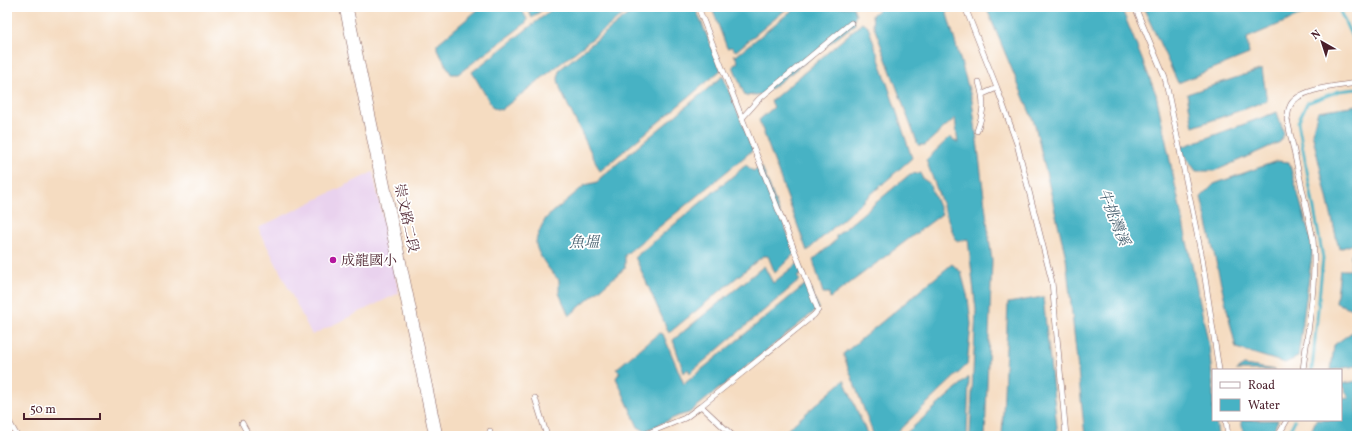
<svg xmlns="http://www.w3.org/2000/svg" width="1364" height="443" viewBox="0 0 1364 443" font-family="Vollkorn,'Noto Serif TC',serif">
	<rect width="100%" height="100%" fill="#fff"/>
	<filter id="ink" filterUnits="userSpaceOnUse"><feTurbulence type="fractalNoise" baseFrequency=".025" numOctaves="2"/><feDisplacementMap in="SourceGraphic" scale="8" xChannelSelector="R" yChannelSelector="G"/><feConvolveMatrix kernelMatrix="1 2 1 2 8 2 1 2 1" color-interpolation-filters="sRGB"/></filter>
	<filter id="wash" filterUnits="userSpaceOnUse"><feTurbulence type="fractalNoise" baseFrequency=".012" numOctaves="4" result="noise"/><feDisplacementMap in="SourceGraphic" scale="16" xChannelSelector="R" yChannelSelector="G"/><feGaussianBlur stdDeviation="0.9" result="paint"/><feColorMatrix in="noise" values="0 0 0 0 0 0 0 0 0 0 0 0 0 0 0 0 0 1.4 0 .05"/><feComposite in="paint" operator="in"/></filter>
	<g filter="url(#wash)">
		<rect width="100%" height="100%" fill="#f5dcc1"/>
		<path fill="#e9d2ee" d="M373 172 399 293 312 335 258 228Z"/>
		<path fill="#47b2c4" stroke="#486878" d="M481 7H520L527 19 526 23 458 74H451L437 49V44Z
			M527 7H546L532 18Z
			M555 7H633L501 110 493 108 472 72Z
			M637 7H695L721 70 600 171 561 91 558 80 559 70Z
			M718 7H789L736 51 731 47 727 48 713 11Z
			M796 7H853L856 15 854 19 855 24 764 94 745 96 733 66 738 62 734 54 736 56Z
			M882 7H945L972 100 992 261 985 436H970L976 310 968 239 956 241 926 160 950 137 958 143 955 118 925 145H918L873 24 872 15Z
			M986 7H1121L1156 94 1209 346 1213 386V420H1216L1218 436H1085L1066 258 1035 125Z
			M1143 7H1320L1247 38 1249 54 1178 83Z
			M862 23 868 26 912 158 807 251 759 120 774 107 771 101Z
			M1262 69 1267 101 1193 127 1187 94Z
			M723 76 753 150 625 255V268L569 316 559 293V280C552 274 535 252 536 242 537 234 542 225 546 218L585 185 598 182 600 178Z
			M1357 105V243L1339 249 1312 133 1318 111Z
			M1277 112 1284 134 1280 142 1215 171H1196L1179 148Z
			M1277 161 1289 162 1313 248 1298 357 1285 363 1236 348 1201 197 1214 184Z
			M746 165 753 171 762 167 795 253 775 273 768 256H763L669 333 635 257Z
			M921 173 922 178 929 183 942 214 830 298 829 293H823L813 260 836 240V236L910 174Z
			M1357 253V366L1331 370 1334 345 1355 330 1353 309 1336 303 1340 270H1351V254Z
			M798 263 804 272 797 277 800 280 690 373 688 369 684 373 673 340 764 266 773 283Z
			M952 264 961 272 968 298 971 324 967 365 893 436H874L843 354Z
			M807 283 819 308 689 413 678 416 645 431 638 427 616 378 620 372 616 369 659 333 663 334 684 384Z
			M1043 297 1058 436H1002L1008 303Z
			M1244 365 1276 370H1236Z
			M969 377 967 436H903Z
			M844 380 868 436H780Z
			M1357 381V436H1309L1316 420H1341V399L1349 398 1341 384Z
			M1241 420H1278L1271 436H1244Z"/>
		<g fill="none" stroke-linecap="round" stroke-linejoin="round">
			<path stroke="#47b2c4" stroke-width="3" d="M1338 7 1357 48
				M1312 370 1323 258 1298 122 1307 103 1339 91 1357 89
				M7 430 10 436
				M1287 436 1295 420"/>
		</g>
	</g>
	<g filter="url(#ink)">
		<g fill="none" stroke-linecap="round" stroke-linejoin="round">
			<g stroke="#866160" stroke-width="6">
				<path id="service" d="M698 7 818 310 814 315 701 406
					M965 7 997 88 1017 144 1052 282 1066 436
					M1135 7 1165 78 1202 258 1219 370
					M983 94 997 88
					M743 117 759 99 851 23
					M977 131C984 111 985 103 979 82
					M1303 370C1308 327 1317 282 1313 239L1287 119C1288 115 1288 110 1290 106 1298 88 1339 86 1357 83
					M535 398 547 436
					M7 418 17 436
					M1226 420 1228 436
					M242 423 249 436
					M489 436 490 431
					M641 436 685 418 701 406 733 436
					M1278 436 1287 420"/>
			</g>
			<g stroke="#866160" stroke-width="14">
				<path id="tertiary" d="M346 7 436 436"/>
			</g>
			<use href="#service" stroke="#fff" stroke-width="5"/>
			<use href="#tertiary" stroke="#fff" stroke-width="13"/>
		</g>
	</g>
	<circle fill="#b5179e" stroke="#fff" stroke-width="1.5" cx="333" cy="260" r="4"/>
	<g text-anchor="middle" stroke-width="3.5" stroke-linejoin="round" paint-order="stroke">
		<g font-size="14" fill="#4a1f2b" stroke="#fff">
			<text transform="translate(407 218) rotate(78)" y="5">崇文路二段</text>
		</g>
		<g font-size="14" fill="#4a1f2b" stroke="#fff" text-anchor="start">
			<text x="341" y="265">成龍國小</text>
		</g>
		<g font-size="15" font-style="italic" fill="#496170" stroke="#fff">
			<text transform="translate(1114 217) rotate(68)" y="5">牛挑灣溪</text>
			<text x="584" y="247">魚塭</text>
		</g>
	</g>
	<rect width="1364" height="443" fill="none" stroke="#fff" stroke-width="24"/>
	<rect x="1212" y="369" width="130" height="52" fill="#ffffff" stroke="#b7a5aa"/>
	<rect x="1220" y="382" width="20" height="6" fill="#ffffff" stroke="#b7a5aa"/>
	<text x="1248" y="389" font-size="12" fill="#4a1f2b">Road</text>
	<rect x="1220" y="399" width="20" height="12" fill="#47b2c4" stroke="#b7a5aa"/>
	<text x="1248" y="409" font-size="12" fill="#4a1f2b">Water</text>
	<g transform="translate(1322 42) rotate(321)" stroke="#ffffff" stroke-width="3" paint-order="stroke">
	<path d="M0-3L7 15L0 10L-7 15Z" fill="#4a1f2b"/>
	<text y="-6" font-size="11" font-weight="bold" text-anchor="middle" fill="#4a1f2b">N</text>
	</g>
	<path d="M24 413v6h76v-6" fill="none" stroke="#4a1f2b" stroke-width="2"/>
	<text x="30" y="413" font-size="12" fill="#4a1f2b" stroke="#ffffff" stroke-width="3" paint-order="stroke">50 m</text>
</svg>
